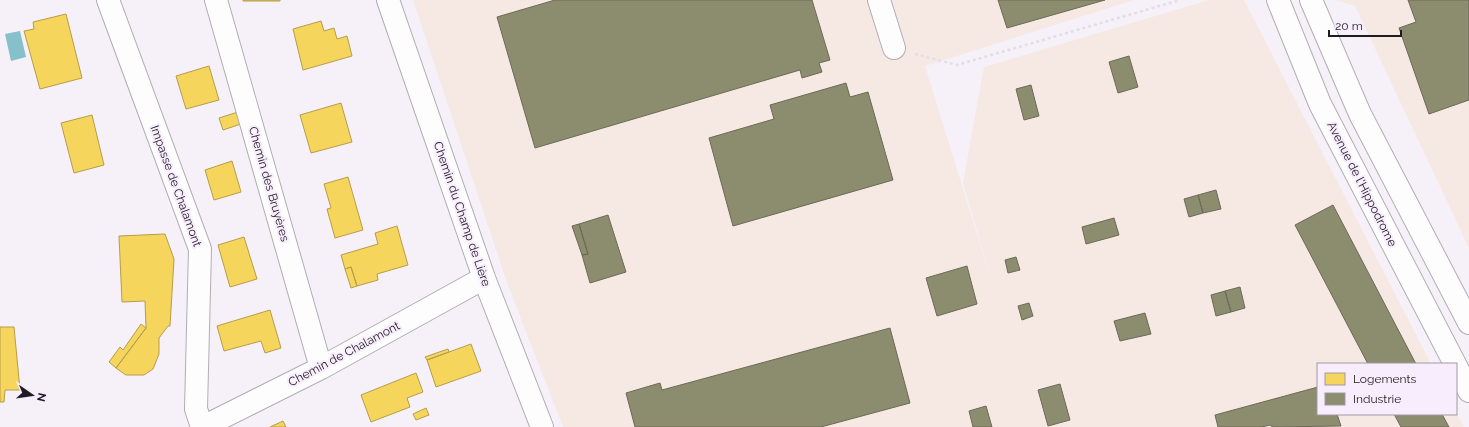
<svg xmlns="http://www.w3.org/2000/svg" width="1469" height="427" viewBox="0 0 1469 427" font-family="Raleway,sans-serif">
	<rect width="100%" height="100%" fill="#f6f0f8"/>
	<path fill="#f6e9e4" d="M413 0H1134L925 66 994 289 963 183 984 67 1209 0H1244L1431 364H1318V414H1456V412L1464 427H563L507 283Z
		M1335 0H1469V248L1355 6Z"/>
	<path fill="#86c0ca" d="M20 31 26 57 11 61 5 34Z"/>
	<path fill="#f6d55c" stroke="#b69d4b" d="M243 0H280V1H243Z
		M66 14 82 78 40 89 24 31 34 29 33 22Z
		M321 21 324 31 334 28 337 39 347 36 352 56 303 70 293 29Z
		M209 66 219 100 186 109 176 76Z
		M341 103 352 142 311 153 300 115Z
		M238 112 241 124 223 130 219 118Z
		M92 115 104 165 74 173 61 123Z
		M232 161 241 192 214 200 205 170Z
		M348 177 363 230 335 238 327 209 331 208 324 184Z
		M397 226 408 265 377 274 378 280 357 286 351 267 345 269 341 255 378 244 375 233Z
		M165 234 174 259 170 326H168L159 338V354L153 369 144 375H126L116 368 146 328 145 301 122 302 119 236Z
		M244 237 257 279 230 287 218 245Z
		M351 267 357 286 351 288 345 269Z
		M270 310 281 348 265 353 261 341 224 351 217 326Z
		M141 324 146 328 116 368 109 362 120 347 123 350Z
		M0 327H14L20 390H5L4 402H0Z
		M471 344 481 371 436 387 427 360Z
		M448 349 449 352 427 360 425 357Z
		M416 373 423 392 407 398 410 407 371 422 361 395Z
		M426 408 429 415 416 420 413 414Z
		M283 421 286 427H270Z"/>
	<path fill="#8c8c6e" stroke="#6c6a57" d="M555 0H812L830 60 819 63 822 72 802 78 800 70 535 148 497 17Z
		M998 0H1105L1007 28Z
		M1408 0H1469V100L1429 114 1399 28 1416 22Z
		M1129 56 1138 87 1118 93 1109 62Z
		M846 83 850 97 868 92 893 180 733 226 709 138 774 119 770 105Z
		M1031 85 1039 116 1024 120 1016 89Z
		M1216 190 1221 209 1203 213 1198 195Z
		M1198 195 1203 213 1189 217 1184 199Z
		M1333 205 1416 364H1368L1295 225Z
		M608 215 626 272 590 283 582 255 588 254 579 224Z
		M1114 218 1119 235 1086 244 1082 227Z
		M579 224 588 254 582 255 572 226Z
		M1016 257 1020 270 1008 273 1005 260Z
		M967 266 977 304 937 316 926 278Z
		M1240 287 1245 308 1231 312 1225 291Z
		M1225 291 1231 312 1216 316 1211 295Z
		M1029 303 1033 316 1022 320 1018 306Z
		M1145 313 1151 334 1120 341 1114 321Z
		M890 328 910 403 821 427H635L626 393 660 383 662 390Z
		M1060 384 1070 420 1048 426 1038 390Z
		M1318 387V414H1337L1341 426 1272 427 1271 425 1261 427H1218L1215 415Z
		M986 406 992 427H973L969 411Z
		M1394 414H1442L1449 427H1401Z"/>
	<g fill="none" stroke-linecap="round" stroke-linejoin="round">
		<g stroke="#b2adb4" stroke-width="24">
			<path id="minor" d="M108 0 200 249 196 409 202 427
				M216 0 321 368
				M388 0 484 278 542 427
				M879 0 894 48
				M1311 0 1360 114 1469 323
				M203 427 321 368 484 278"/>
		</g>
		<g stroke="#b2adb4" stroke-width="24">
			<path id="major" d="M1278 0 1320 104 1455 364
				M1456 366 1469 391"/>
		</g>
		<path stroke="#e1dfe1" stroke-width="2.5" stroke-dasharray="3 3" stroke-linecap="butt" d="M915 54 957 65 1180 0"/>
		<use href="#minor" stroke="#fefdfe" stroke-width="22"/>
		<use href="#major" stroke="#fefdfe" stroke-width="22"/>
	</g>
	<g text-anchor="middle" stroke-width="4" stroke-linejoin="round" paint-order="stroke">
		<g font-size="12" fill="#201a22" stroke="#f7edfc">
			<text transform="translate(269 184) rotate(74)" y="4">Chemin des Bruyères</text>
			<text transform="translate(1362 184) rotate(63)" y="4">Avenue de l'Hippodrome</text>
			<text transform="translate(176 186) rotate(70)" y="4">Impasse de Chalamont</text>
			<text transform="translate(462 214) rotate(71)" y="4">Chemin du Champ de Lière</text>
			<text transform="translate(344 354) rotate(-28)" y="4">Chemin de Chalamont</text>
		</g>
	</g>
	<rect x="1317" y="363" width="140" height="52" fill="#f7edfc" stroke="#a199a5"/>
	<rect x="1325" y="373" width="20" height="12" fill="#f6d55c" stroke="#a199a5"/>
	<text x="1353" y="383" font-size="12" fill="#201a22">Logements</text>
	<rect x="1325" y="393" width="20" height="12" fill="#8c8c6e" stroke="#a199a5"/>
	<text x="1353" y="403" font-size="12" fill="#201a22">Industrie</text>
	<g transform="translate(32 395) rotate(103)" stroke="#f7edfc" stroke-width="3" paint-order="stroke">
	<path d="M0-3L7 15L0 10L-7 15Z" fill="#201a22"/>
	<text y="-6" font-size="11" font-weight="bold" text-anchor="middle" fill="#201a22">N</text>
	</g>
	<path d="M1329 30v6h72v-6" fill="none" stroke="#201a22" stroke-width="2"/>
	<text x="1335" y="30" font-size="12" fill="#201a22" stroke="#f7edfc" stroke-width="3" paint-order="stroke">20 m</text>
</svg>
